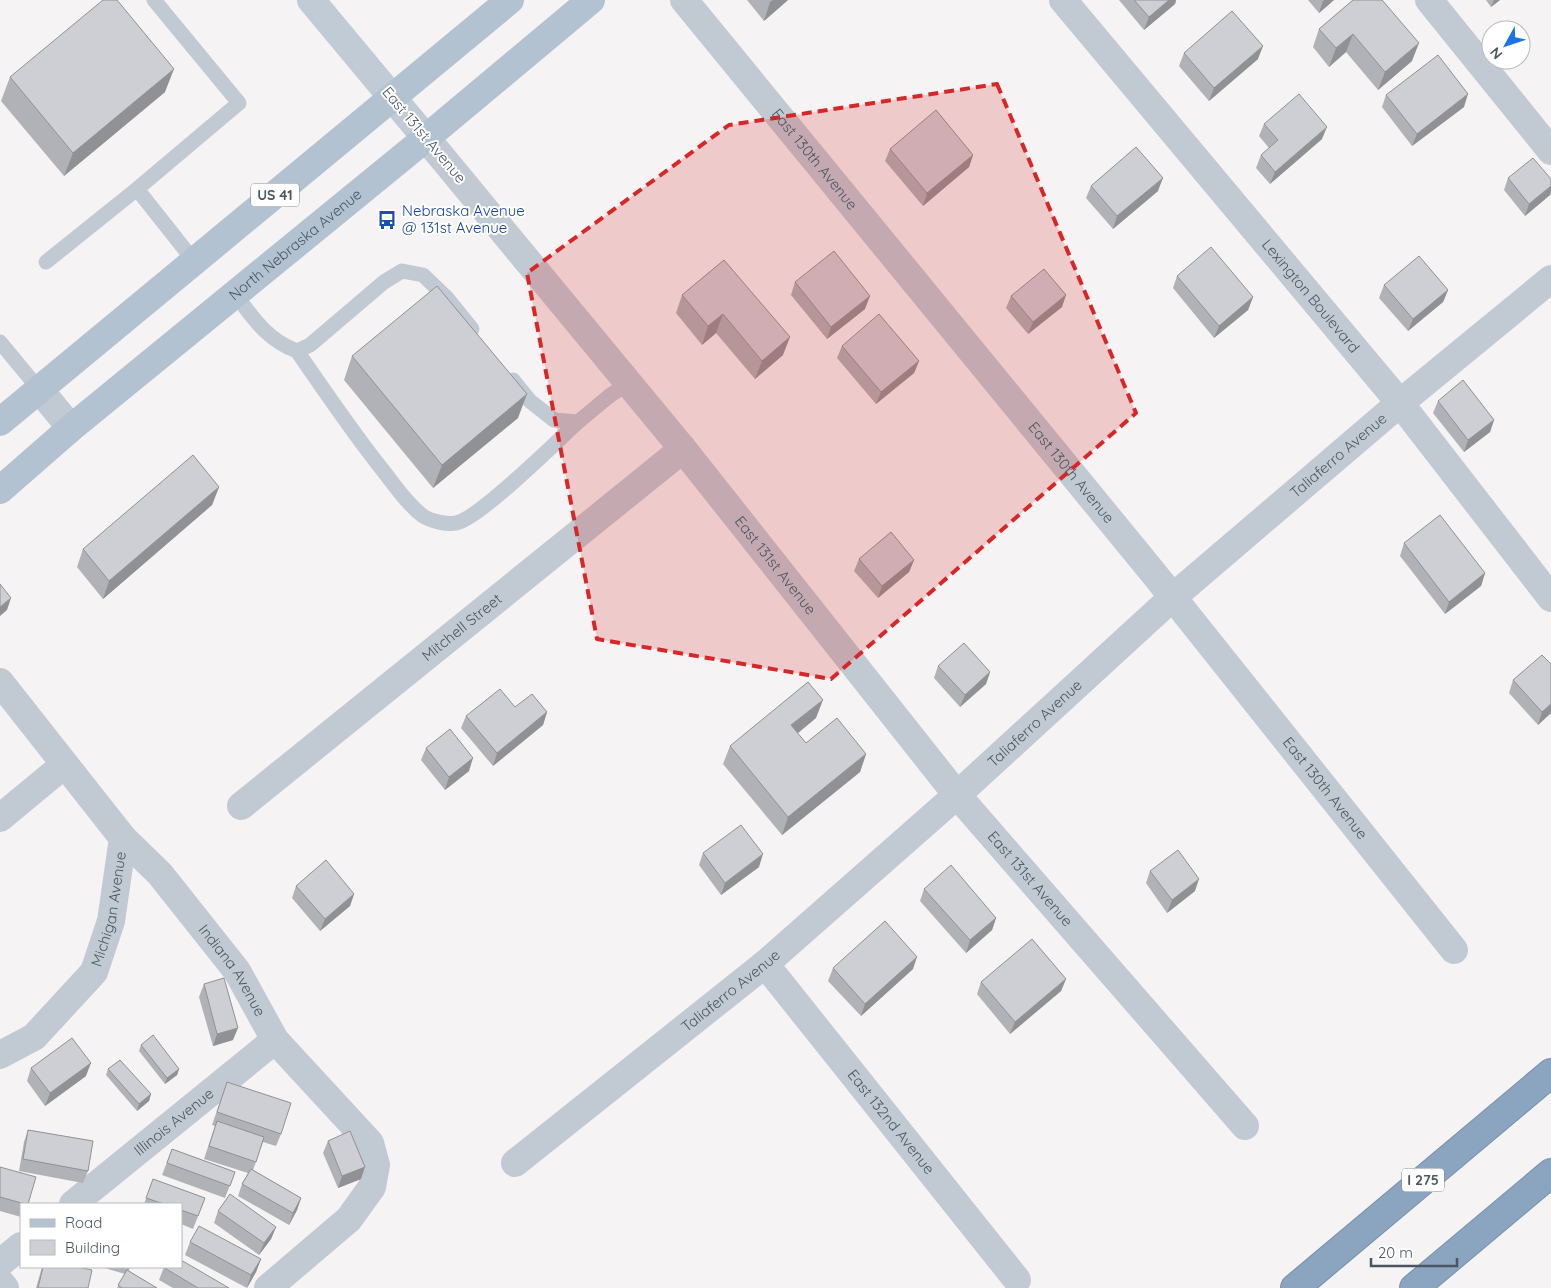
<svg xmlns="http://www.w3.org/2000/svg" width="1551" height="1288" viewBox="0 0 1551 1288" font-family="Quicksand,sans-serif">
	<rect width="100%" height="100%" fill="#f5f3f3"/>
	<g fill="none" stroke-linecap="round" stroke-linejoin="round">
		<g stroke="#7690ad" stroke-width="30">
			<path id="highway" d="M1295 1288 1551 1073
				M1414 1288 1551 1173"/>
		</g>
		<path stroke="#c1cad2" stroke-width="15" d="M137 189 194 261
			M46 262 137 189 239 103 154 0
			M235 294C253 318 267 340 297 351L310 345 384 282 402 271 423 275 447 298 472 329
			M0 342 38 388
			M297 351C324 390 351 430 381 468 394 484 406 503 423 516 431 521 447 525 456 523 479 519 556 442 578 422
			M513 380 530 401 554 420 578 422 608 397 628 383"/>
		<g stroke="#c1cad2" stroke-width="28">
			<path id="s1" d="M684 0 1155 575 1454 950"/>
			<path id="s2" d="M1063 0 1400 403 1551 598"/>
			<path d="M1429 0 1551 151"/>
			<path id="s3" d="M426 138 683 449 957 795 1245 1126"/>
			<path d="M38 388 71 428"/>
			<path id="s4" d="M0 682 123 838 160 874 237 971 275 1040 370 1143 376 1165 372 1187 349 1219 268 1288"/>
			<path id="s5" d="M241 806 683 449"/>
			<path d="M0 818 64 765"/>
			<path id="s6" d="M765 964 1017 1280"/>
			<path id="s7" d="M0 1055 34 1037 94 972 111 921 123 838"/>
			<path id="s8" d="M515 1163 765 964 957 795 1173 597 1400 403 1551 279"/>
			<path id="s9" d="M73 1204 275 1040"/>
			<path d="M0 1263 21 1246"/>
			<path d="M0 1282 5 1288"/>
		</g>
		<path stroke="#c1cbd6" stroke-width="28" d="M311 0 426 138"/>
		<g stroke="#b3c2d1" stroke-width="28">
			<path d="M0 422 510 0"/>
			<path id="s10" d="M0 490 71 428 426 138 591 0"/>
		</g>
		<use href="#highway" stroke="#8ba5c1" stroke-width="28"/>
	</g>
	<path fill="#b0b2b7" d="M747 0H788L764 21Z
		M1119 0H1176L1175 4 1144 30Z
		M1308 0H1334L1319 13Z
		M1353 0 1412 61 1378 90 1346 52 1329 67 1313 47 1319 29Z
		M1486 0H1500L1491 7Z
		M1184 53 1258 59 1209 101 1179 66Z
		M10 77 165 92 64 176 1 101Z
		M1386 95 1464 107 1412 146 1382 107Z
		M1264 124 1322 139 1270 184 1256 168 1261 155 1269 148 1259 136Z
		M890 149 973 155 969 167 923 206 885 161Z
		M1508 178 1551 179V192L1550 195 1525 216 1504 190Z
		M1091 186 1158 191 1113 229 1086 198Z
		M724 260 783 355 755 379 716 333 702 345 676 313 682 295Z
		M1177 276 1253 297 1248 310 1214 338 1173 288Z
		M795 282 865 309 827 339 791 295Z
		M1384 285 1448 290 1443 302 1408 331 1379 298Z
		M1011 296 1062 307 1028 334 1006 308Z
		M842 346 919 361 914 373 876 404 837 358Z
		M352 356 518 418 433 488 344 380Z
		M1438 401 1494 420 1490 432 1464 452 1433 413Z
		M219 487 212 505 103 599 77 567 83 549Z
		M1404 543 1485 573 1481 586 1445 614 1400 556Z
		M859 559 914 560 909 572 878 598 854 571Z
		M1551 664V713L1538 725 1509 693 1513 680Z
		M938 666 990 672 986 684 960 707 934 678Z
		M515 707 547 712 543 725 493 766 461 728 466 716Z
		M816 718 797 733 806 743 866 754 860 772 782 835 723 764 730 746Z
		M426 748 469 771 445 790 421 760Z
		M703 853 759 867 721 895 699 865Z
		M1150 871 1195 891 1167 913 1146 883Z
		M296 886 354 894 350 906 320 931 292 898Z
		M924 889 996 918 992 930 966 953 920 901Z
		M833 968 913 969 861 1016 828 981Z
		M1066 979 1061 991 1010 1034 977 994 981 982Z
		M204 984 233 1040 213 1046 199 997Z
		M141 1045 179 1069 177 1075 165 1084 139 1051Z
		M31 1068 86 1076 45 1106 27 1081Z
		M108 1069 151 1094 149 1101 137 1111 106 1075Z
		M227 1082 281 1134 276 1146 263 1142 253 1170 301 1198 297 1210 289 1225 238 1196 242 1184 248 1173 204 1159 215 1126 212 1125Z
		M28 1130 88 1171 83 1183 19 1171 24 1142Z
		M328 1141 361 1179 338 1188 323 1153Z
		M172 1149 235 1172 225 1198 162 1175Z
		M0 1167 28 1204H21V1217L0 1211Z
		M153 1179 205 1198 193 1229 181 1224V1204H144Z
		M218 1211 276 1227 271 1239 259 1255 214 1223Z
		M190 1242 261 1259 256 1272 247 1288 185 1255Z
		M42 1267H78L88 1288H36Z
		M101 1267H130L129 1271 157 1288H117L125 1274Z
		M164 1267 229 1288H173L159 1280Z"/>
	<path fill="#909195" d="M773 0H788L764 21 770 2Z
		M1169 0H1176L1175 4 1144 30 1149 17Z
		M1324 0H1334L1319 13 1323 1Z
		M1494 0H1500L1491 7Z
		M1353 34 1346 52 1329 67 1336 48Z
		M1419 43 1412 61 1378 90 1385 72Z
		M1263 46 1258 59 1209 101 1214 88Z
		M174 69 165 92 64 176 73 153Z
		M1468 94 1464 107 1412 146 1417 134Z
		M1327 127 1322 139 1270 184 1275 172Z
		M973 155 969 167 923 206 927 193Z
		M1163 178 1158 191 1113 229 1117 216Z
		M1551 186V192L1550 195 1525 216 1529 204Z
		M1448 290 1443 302 1408 331 1413 319Z
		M1066 295 1062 307 1028 334 1033 322Z
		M870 296 865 309 827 339 831 327Z
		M1253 297 1248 310 1214 338 1219 326Z
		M723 314 716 333 702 345 708 326Z
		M790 337 783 355 755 379 762 361Z
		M919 361 914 373 876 404 881 392Z
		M527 394 518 418 433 488 442 465Z
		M1494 420 1490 432 1464 452 1468 440Z
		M219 487 212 505 103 599 109 581Z
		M914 560 909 572 878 598 882 586Z
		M1485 573 1481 586 1445 614 1449 602Z
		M11 598 7 610 0 616V607Z
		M990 672 986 684 960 707 965 695Z
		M823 700 816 718 785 744 791 725Z
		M1551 704V713L1538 725 1542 712Z
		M547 712 543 725 493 766 497 753Z
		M866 754 860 772 782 835 788 817Z
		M473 758 469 771 445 790 449 777Z
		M763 854 759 867 721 895 725 883Z
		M1199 879 1195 891 1167 913 1172 900Z
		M354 894 350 906 320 931 325 919Z
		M996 918 992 930 966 953 970 940Z
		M917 957 913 969 861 1016 865 1004Z
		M1066 979 1061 991 1010 1034 1015 1022Z
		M238 1028 233 1040 213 1046 217 1034Z
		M91 1063 86 1076 45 1106 50 1093Z
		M179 1069 177 1075 165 1084 167 1078Z
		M151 1094 149 1101 137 1111 139 1104Z
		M365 1167 361 1179 338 1188 342 1176Z
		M301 1198 297 1210 289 1225 293 1213Z
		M276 1227 271 1239 259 1255 264 1243Z
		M261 1259 256 1272 247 1288 251 1275Z"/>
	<path fill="#cdcfd5" stroke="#909195" d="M103 0H117L174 69 73 153 10 77Z
		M1134 0H1169L1149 17Z
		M1353 0H1382L1419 43 1385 72 1353 34 1336 48 1319 29Z
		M1232 11 1263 46 1214 88 1184 53Z
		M1438 55 1468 94 1417 134 1386 95Z
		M1299 94 1327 127 1275 172 1261 155 1278 140 1264 124Z
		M936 110 973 155 927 193 890 149Z
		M1136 147 1163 178 1117 216 1091 186Z
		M1533 158 1551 179V186L1529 204 1508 178Z
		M1211 247 1253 297 1219 326 1177 276Z
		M834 251 870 296 831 327 795 282Z
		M1419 256 1448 290 1413 319 1384 285Z
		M724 260 790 337 762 361 723 314 708 326 682 295Z
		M1044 269 1066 295 1033 322 1011 296Z
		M437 286 527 394 442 465 352 356Z
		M879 314 919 361 881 392 842 346Z
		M1463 380 1494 420 1468 440 1438 401Z
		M193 455 219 487 109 581 83 549Z
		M1440 515 1485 573 1449 602 1404 543Z
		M891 532 914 560 882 586 859 559Z
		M0 584 11 598 0 607Z
		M964 643 990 672 965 695 938 666Z
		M1542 655 1551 664V704L1542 712 1513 680Z
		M808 682 823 700 791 725 806 743 837 718 866 754 788 817 730 746Z
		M500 689 515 707 532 694 547 712 497 753 466 716Z
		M450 729 473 758 449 777 426 748Z
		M741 825 763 854 725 883 703 853Z
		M1178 850 1199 879 1172 900 1150 871Z
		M326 860 354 894 325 919 296 886Z
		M951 865 996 918 970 940 924 889Z
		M885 921 917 957 865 1004 833 968Z
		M1032 939 1066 979 1015 1022 981 982Z
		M224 978 238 1028 217 1034 204 984Z
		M153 1035 179 1069 167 1078 141 1045Z
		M72 1038 91 1063 50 1093 31 1068Z
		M120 1060 151 1094 139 1104 108 1069Z
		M227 1082 291 1103 281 1134 217 1112Z
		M217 1121 264 1137 256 1162 209 1146Z
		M28 1130 93 1141 88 1171 23 1159Z
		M350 1131 365 1167 342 1176 328 1141Z
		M172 1149 235 1172 230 1186 167 1163Z
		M0 1167 36 1177 28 1204H25L0 1197Z
		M251 1169 301 1198 293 1213 242 1184Z
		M153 1179 205 1198 198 1216 181 1210V1204H164L146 1198Z
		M230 1194 276 1227 264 1243 218 1211Z
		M199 1226 261 1259 251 1275 190 1242Z
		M181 1260 229 1288H198L163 1267H181Z
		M43 1267H78L92 1270 88 1288H38Z
		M127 1270 157 1288H122L118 1285Z"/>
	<path fill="#d62828" fill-opacity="0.2" stroke="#d62828" stroke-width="4" stroke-dasharray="10 6" stroke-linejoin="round" d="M997 84 1136 413 831 679 597 639 527 273 729 125Z"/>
	<defs>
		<g id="bus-bare" transform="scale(1.5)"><path d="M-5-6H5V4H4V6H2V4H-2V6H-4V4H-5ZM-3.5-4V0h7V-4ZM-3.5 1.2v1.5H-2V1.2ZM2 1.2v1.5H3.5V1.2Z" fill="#1a4fb4" stroke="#fff" stroke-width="2.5" paint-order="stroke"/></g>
	</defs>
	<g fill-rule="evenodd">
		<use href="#bus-bare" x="387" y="220"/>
	</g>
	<g text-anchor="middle" stroke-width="4" stroke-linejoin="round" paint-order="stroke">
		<g fill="#fff" stroke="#808990" stroke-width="1">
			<rect x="251" y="183.5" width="48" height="23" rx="4"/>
			<rect x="1402" y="1168.5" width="42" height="23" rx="4"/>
		</g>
		<g font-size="14" font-weight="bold" fill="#4a5661">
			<text x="275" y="200">US 41</text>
			<text x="1423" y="1185">I 275</text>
		</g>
		<g font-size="15" fill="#4a5661" stroke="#fff">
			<text transform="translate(424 135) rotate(50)" y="5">East 131st Avenue</text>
			<text dy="5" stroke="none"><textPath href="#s1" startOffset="206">East 130th Avenue</textPath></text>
			<text dy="5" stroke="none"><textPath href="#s10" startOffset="384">North Nebraska Avenue</textPath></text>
			<text dy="5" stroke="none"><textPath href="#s2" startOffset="386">Lexington Boulevard</textPath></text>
			<text dy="5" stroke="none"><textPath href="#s8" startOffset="1086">Taliaferro Avenue</textPath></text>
			<text dy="5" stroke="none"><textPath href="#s1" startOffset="611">East 130th Avenue</textPath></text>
			<text dy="5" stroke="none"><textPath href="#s3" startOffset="552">East 131st Avenue</textPath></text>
			<text dy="5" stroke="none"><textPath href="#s5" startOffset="284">Mitchell Street</textPath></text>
			<text dy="5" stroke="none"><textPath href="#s8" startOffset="681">Taliaferro Avenue</textPath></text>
			<text dy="5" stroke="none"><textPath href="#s1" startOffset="1016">East 130th Avenue</textPath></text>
			<text dy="5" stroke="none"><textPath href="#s3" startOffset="956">East 131st Avenue</textPath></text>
			<text dy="5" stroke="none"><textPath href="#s7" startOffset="192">Michigan Avenue</textPath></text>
			<text dy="5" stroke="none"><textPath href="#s4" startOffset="371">Indiana Avenue</textPath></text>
			<text dy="5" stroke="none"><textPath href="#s8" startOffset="276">Taliaferro Avenue</textPath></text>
			<text dy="5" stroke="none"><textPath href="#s9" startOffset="130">Illinois Avenue</textPath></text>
			<text dy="5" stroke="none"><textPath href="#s6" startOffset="202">East 132nd Avenue</textPath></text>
		</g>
		<g font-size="15" fill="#164399" stroke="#fff" text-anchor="start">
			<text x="402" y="216">Nebraska Avenue<tspan x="402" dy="17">@ 131st Avenue</tspan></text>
		</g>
	</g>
	<rect x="20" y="1203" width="162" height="65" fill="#ffffff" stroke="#b7bbc0"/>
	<rect x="30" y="1219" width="25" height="8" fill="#b3c2d1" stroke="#b7bbc0"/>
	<text x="65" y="1228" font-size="15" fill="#4a5661">Road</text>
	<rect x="30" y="1240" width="25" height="15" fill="#cdcfd5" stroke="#b7bbc0"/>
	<text x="65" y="1253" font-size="15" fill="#4a5661">Building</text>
	<g transform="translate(1506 45) rotate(230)"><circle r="24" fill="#ffffff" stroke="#b7bbc0"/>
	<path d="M0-4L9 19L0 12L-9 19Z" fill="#1a73e8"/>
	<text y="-8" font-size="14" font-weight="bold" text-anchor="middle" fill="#4a5661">N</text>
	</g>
	<path d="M1371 1258v8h86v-8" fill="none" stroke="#4a5661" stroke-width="2.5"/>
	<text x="1378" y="1258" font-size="15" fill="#4a5661" stroke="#ffffff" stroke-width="4" paint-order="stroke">20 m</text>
</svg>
